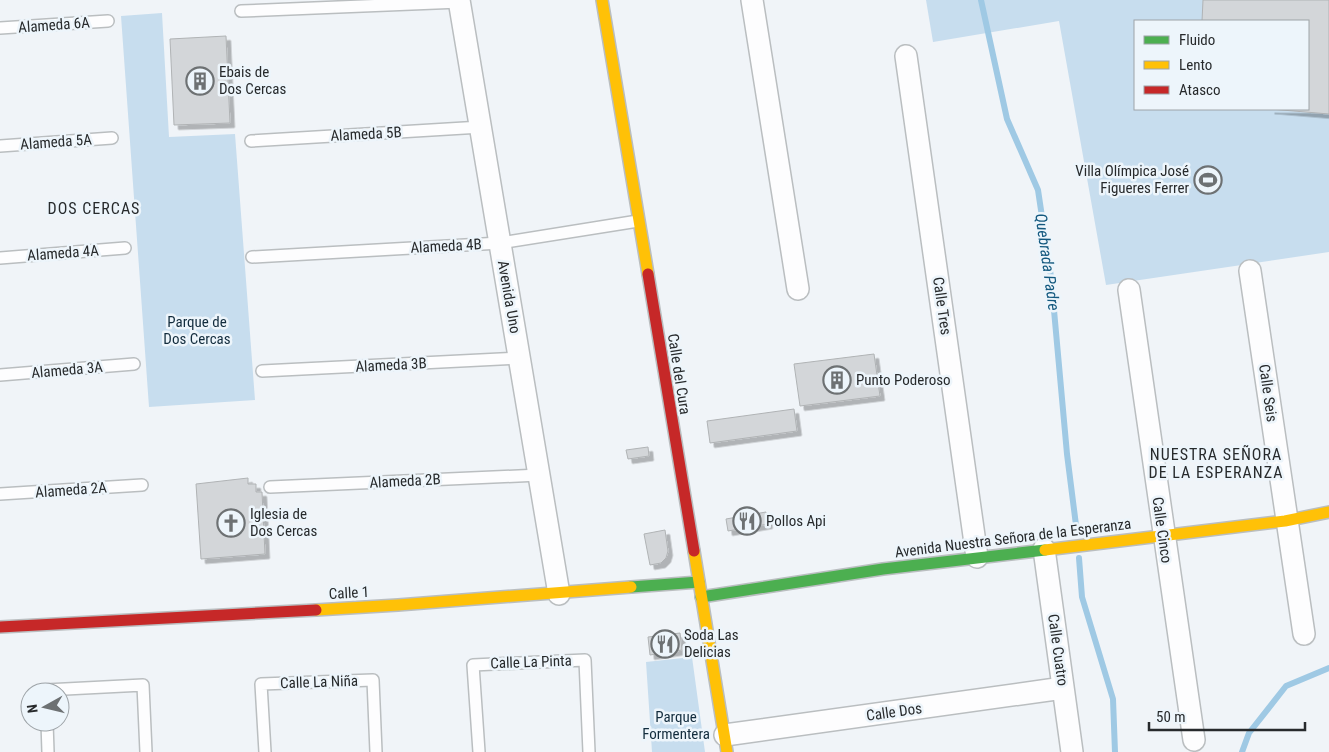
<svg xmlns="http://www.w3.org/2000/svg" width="1329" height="752" viewBox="0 0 1329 752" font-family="'Roboto Condensed',sans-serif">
	<defs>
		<filter id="shadow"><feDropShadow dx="4.5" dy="4.5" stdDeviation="0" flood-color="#0004"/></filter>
	</defs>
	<rect width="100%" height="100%" fill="#f0f4f8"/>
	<path fill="#c7ddee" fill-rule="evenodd" d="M926 0H1329V252L1106 285 1059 21 933 42ZM1135 21H1308V109H1135Z
		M162 13 169 137 235 134 255 400 149 407 121 16Z
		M692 657 705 752H652L646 662Z"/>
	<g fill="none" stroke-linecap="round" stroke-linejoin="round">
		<path stroke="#9fc9e4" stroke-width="6" d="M981 0 1007 119 1038 190 1051 277 1067 454 1077 533
			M1079 558 1082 597 1113 699 1115 752
			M1242 752 1249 733 1286 686 1329 668"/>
	</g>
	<path fill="#d3d6d9" stroke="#b0b3b5" filter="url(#shadow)" d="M1203 0H1329V114L1270 109H1308V21H1202Z
		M226 36 230 123 174 125 170 39Z
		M874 354 880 396 800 406 794 364Z
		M794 409 797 431 710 443 707 421Z
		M648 447 649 456 628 459 626 450Z
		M248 478V484H256V492H262L265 554 201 559 196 484Z
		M766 512 768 524 728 531 726 519Z
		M665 530 668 551 666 558 661 563 650 565 644 534Z
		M680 633 682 650 650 655 648 637Z"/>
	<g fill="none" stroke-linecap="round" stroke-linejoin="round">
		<g stroke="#babec0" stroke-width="14">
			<path id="lane" d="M241 11 460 2
				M0 28 108 21
				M251 141 481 127
				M0 146 112 138
				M252 257 500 243 638 221
				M0 258 125 248
				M262 371 520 358
				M0 375 134 364
				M270 487 539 475
				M0 494 142 485
				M46 692V690L143 685 146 752
				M47 722 48 752
				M265 752 261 684 373 680 376 752
				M479 752 473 665 585 660 589 752"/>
		</g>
		<g stroke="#babec0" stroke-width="24">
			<path id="street" d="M459 0 559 594
				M752 0 798 289
				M906 56 977 557
				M1250 271 1304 634
				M1129 290 1194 740
				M1044 549 1072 752
				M725 735 1063 688"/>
		</g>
		<g stroke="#babec0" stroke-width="14">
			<path id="fast" d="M631 587 699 582
				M701 597 883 569 1045 550"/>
		</g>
		<g stroke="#babec0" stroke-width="14">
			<path id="slow" d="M602 0 648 274
				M1045 550 1285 521 1329 512
				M694 551 727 752
				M316 610 398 605 631 587"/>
		</g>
		<g stroke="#babec0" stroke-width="14">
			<path id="jam" d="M648 274 694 551
				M0 627 316 610"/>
		</g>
		<use href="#lane" stroke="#fdfdfe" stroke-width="11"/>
		<use href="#street" stroke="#fdfdfe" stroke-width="21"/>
		<use href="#fast" stroke="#4caf50" stroke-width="11"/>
		<use href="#slow" stroke="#ffc107" stroke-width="11"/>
		<use href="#jam" stroke="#c62828" stroke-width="11"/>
	</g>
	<defs>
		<g id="building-ring" transform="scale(1.4375)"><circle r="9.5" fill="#edf5fb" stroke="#6d7173" stroke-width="1.5"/><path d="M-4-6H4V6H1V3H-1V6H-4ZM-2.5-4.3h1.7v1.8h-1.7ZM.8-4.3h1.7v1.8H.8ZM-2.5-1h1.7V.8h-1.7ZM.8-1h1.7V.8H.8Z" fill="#6d7173"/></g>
		<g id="stadium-ring" transform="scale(1.4375)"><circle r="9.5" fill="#edf5fb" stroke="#6d7173" stroke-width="1.5"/><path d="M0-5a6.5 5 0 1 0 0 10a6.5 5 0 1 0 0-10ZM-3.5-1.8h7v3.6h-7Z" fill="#6d7173"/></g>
		<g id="restaurant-ring" transform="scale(1.4375)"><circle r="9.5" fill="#edf5fb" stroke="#6d7173" stroke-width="1.5"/><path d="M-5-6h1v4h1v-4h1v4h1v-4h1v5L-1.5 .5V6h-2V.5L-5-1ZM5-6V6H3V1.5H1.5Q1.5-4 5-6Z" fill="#6d7173"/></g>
		<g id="church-ring" transform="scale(1.4375)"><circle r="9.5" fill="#edf5fb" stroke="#6d7173" stroke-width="1.5"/><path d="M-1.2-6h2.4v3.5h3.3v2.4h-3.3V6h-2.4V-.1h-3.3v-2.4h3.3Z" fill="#6d7173"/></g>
	</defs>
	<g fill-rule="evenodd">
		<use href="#building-ring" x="200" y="81"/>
		<use href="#stadium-ring" x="1208" y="180"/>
		<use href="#building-ring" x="837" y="380"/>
		<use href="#restaurant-ring" x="747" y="521"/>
		<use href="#church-ring" x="231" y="523"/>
		<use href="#restaurant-ring" x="665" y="644"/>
	</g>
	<g text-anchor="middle" stroke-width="5" stroke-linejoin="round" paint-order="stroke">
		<g font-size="15" fill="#272a2c" stroke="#edf5fb">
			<text transform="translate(54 25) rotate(-4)" y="5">Alameda 6A</text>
			<text transform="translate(366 134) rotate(-3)" y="5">Alameda 5B</text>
			<text transform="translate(56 142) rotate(-4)" y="5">Alameda 5A</text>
			<text transform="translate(446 246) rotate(-3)" y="5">Alameda 4B</text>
			<text transform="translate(63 253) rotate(-4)" y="5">Alameda 4A</text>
			<text transform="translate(509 297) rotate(80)" y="5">Avenida Uno</text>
			<text transform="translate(942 306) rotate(82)" y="5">Calle Tres</text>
			<text transform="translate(391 365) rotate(-3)" y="5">Alameda 3B</text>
			<text transform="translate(67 370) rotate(-5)" y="5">Alameda 3A</text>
			<text transform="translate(679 374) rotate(81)" y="5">Calle del Cura</text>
			<text transform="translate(1268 393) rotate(82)" y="5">Calle Seis</text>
			<text transform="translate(405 481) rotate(-3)" y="5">Alameda 2B</text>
			<text transform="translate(71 490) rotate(-4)" y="5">Alameda 2A</text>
			<text transform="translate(1162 530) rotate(82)" y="5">Calle Cinco</text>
			<text transform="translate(1013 538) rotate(-7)" y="5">Avenida Nuestra Señora de la Esperanza</text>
			<text transform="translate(349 593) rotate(-3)" y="5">Calle 1</text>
			<text transform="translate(1058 650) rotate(82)" y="5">Calle Cuatro</text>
			<text transform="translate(531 662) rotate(-2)" y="5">Calle La Pinta</text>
			<text transform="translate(319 682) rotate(-2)" y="5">Calle La Niña</text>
			<text transform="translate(894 712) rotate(-8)" y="5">Calle Dos</text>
		</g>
		<g font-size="15" fill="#272a2c" stroke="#edf5fb" text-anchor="start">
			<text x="219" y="77">Ebais de<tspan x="219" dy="17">Dos Cercas</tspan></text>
			<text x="1189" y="176" text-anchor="end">Villa Olímpica José<tspan x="1189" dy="17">Figueres Ferrer</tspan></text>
			<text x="856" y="385">Punto Poderoso</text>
			<text x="250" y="519">Iglesia de<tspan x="250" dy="17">Dos Cercas</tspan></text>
			<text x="766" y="526">Pollos Api</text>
			<text x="684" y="640">Soda Las<tspan x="684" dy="17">Delicias</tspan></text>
		</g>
		<g font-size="15" fill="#122c3d" stroke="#edf5fb">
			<text x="197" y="327">Parque de<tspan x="197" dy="17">Dos Cercas</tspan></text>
			<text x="676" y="722">Parque<tspan x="676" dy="17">Formentera</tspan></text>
		</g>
		<g font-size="16" letter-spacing="1" fill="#272a2c" stroke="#edf5fb">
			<text x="94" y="214">DOS CERCAS</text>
			<text x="1216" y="460">NUESTRA SEÑORA<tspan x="1216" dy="18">DE LA ESPERANZA</tspan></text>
		</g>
		<g font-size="16" font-style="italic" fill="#14597f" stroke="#edf5fb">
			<text transform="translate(1048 262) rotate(82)" y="6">Quebrada Padre</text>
		</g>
	</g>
	<rect x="1134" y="20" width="175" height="90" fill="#edf5fb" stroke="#9ea4a8"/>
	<rect x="1144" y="36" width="25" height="8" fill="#4caf50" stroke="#9ea4a8"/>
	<text x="1179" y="45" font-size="15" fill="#272a2c">Fluido</text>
	<rect x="1144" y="61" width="25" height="8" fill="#ffc107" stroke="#9ea4a8"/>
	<text x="1179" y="70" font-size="15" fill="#272a2c">Lento</text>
	<rect x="1144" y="86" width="25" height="8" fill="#c62828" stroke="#9ea4a8"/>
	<text x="1179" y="95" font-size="15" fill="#272a2c">Atasco</text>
	<g transform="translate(45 707) rotate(262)"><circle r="24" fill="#edf5fb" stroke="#9ea4a8"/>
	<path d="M0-4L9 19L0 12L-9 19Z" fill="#6d7173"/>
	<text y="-8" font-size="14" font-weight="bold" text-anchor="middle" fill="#272a2c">N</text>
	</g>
	<path d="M1149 722v8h156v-8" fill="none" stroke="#272a2c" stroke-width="2.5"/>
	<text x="1156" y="722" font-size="15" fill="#272a2c" stroke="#edf5fb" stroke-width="4" paint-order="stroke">50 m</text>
</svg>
